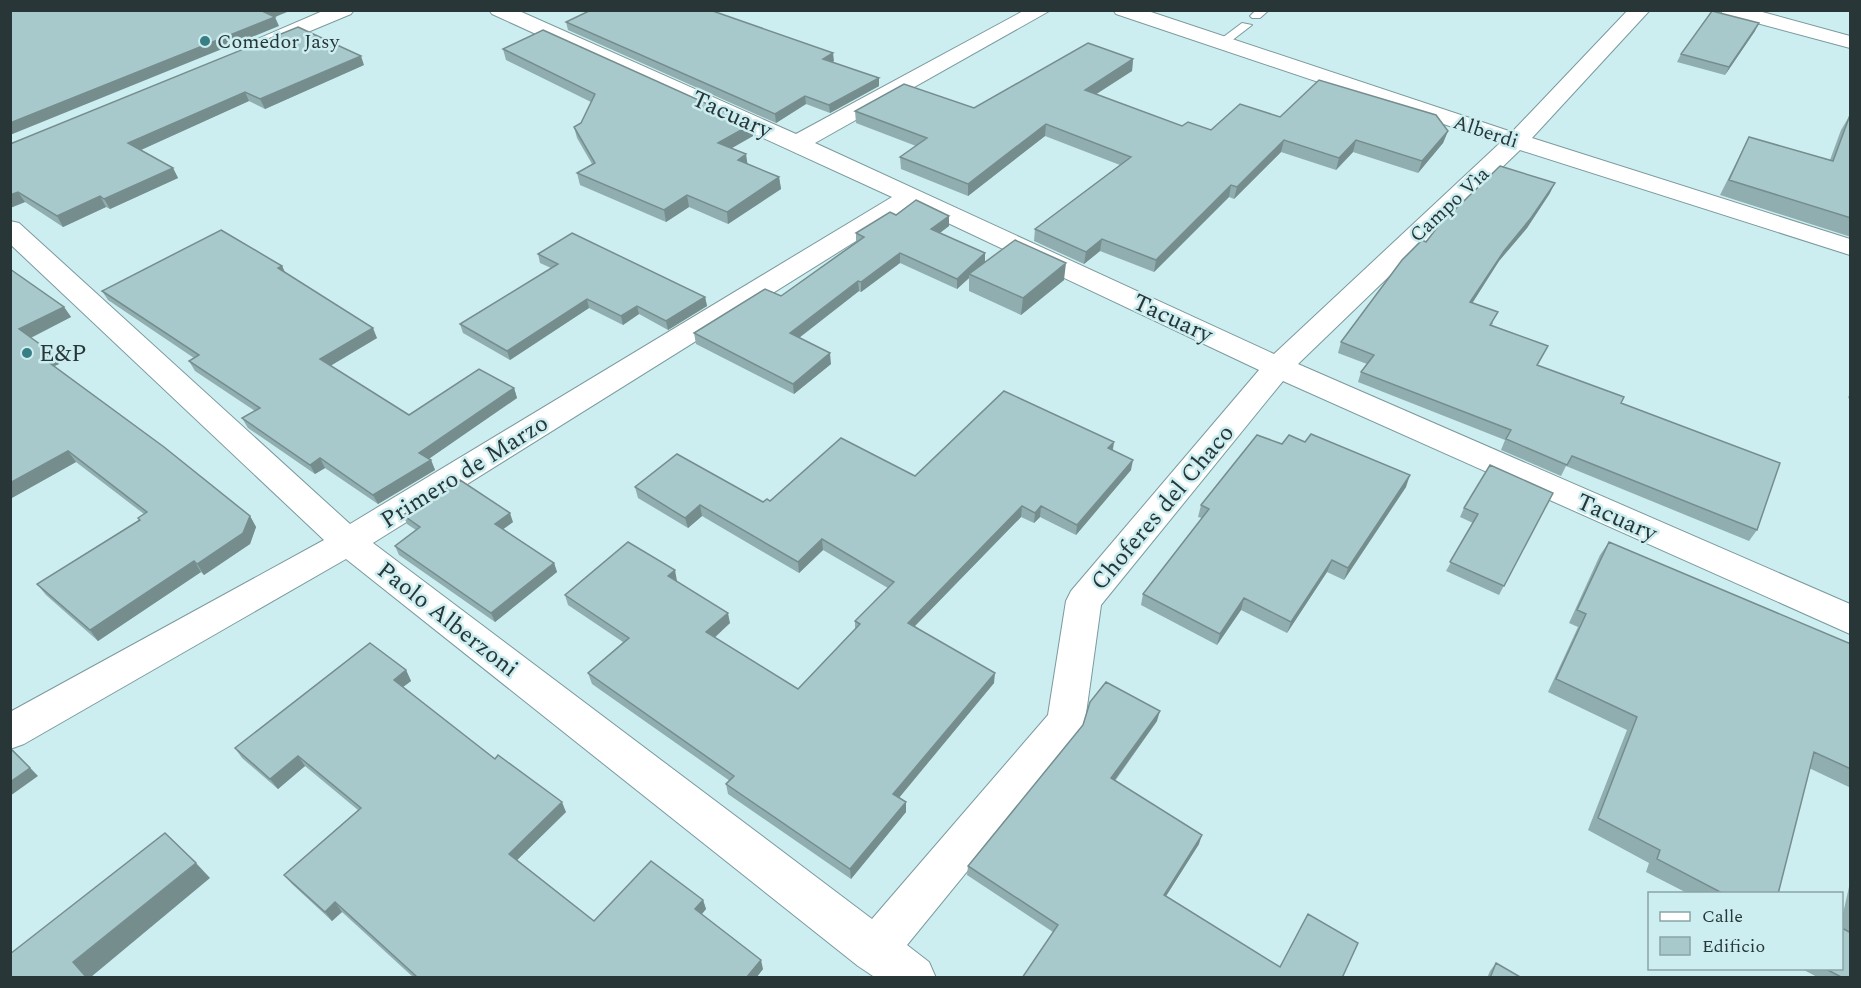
<svg xmlns="http://www.w3.org/2000/svg" width="1861" height="988" viewBox="0 0 1861 988" font-family="Spectral,serif">
	<rect width="100%" height="100%" fill="#cceef0"/>
	<g fill="none" stroke-linecap="round" stroke-linejoin="round">
		<g stroke="#7b9a9d" stroke-width="2">
			<path id="service" d="M1256 10H1269L1260 18H1252L1250 16Z
				M1242 23 1252 25 1226 45H1218V41Z"/>
		</g>
		<g stroke="#7b9a9d" stroke-width="2">
			<path id="minor" d="M325 10H354L351 14 267 49H253L249 45 253 41Z
				M489 10H517L796 134 1025 10H1051L815 143 1274 354 1500 143 1116 14 1113 10H1145L1512 132 1628 10H1650L1532 138 1850 239V255L1520 150 1298 364 1850 604V634L1283 381 1101 605 1085 721 1080 733 907 945 929 962 936 978H876L858 966 346 559 24 744 10 749V712L324 540 10 244V221L19 223 350 524 892 197 492 14ZM912 206 1259 370 1071 591 1066 601 1048 715 872 919 373 543Z
				M1720 10H1755L1850 36V48L1723 14Z"/>
		</g>
		<use href="#service" fill="#fff" fill-rule="evenodd"/>
		<use href="#minor" fill="#fff" fill-rule="evenodd"/>
	</g>
	<path fill="#90adaf" d="M635 11 834 61 832 62 879 86 830 113 806 104 776 123 568 30 566 22Z
		M1755 31 1725 75 1677 62 1681 54Z
		M503 49 752 124 753 136 731 148 748 164 779 177 781 189 728 224 689 207 666 222 580 185 577 173 592 164 577 138 574 127 581 123 591 102 506 60Z
		M1133 59 1132 71 1096 94 1182 126 1211 130 1280 117 1448 131 1443 143 1418 173 1353 152 1336 170 1281 152 1234 199 1229 197 1154 272 1100 251 1084 264 1034 241 1035 229 1120 165 1045 136 968 196 901 169 900 157 916 146 856 123 855 111 974 108Z
		M364 65 265 109 249 101 141 150 173 168 178 178 110 209 106 207 63 227 25 202 10 208V143Z
		M1850 115 1851 237 1720 195 1749 137 1830 160 1841 130Z
		M1550 193 1527 228 1499 261 1472 303 1493 323 1492 325 1548 346 1538 365 1621 403 1757 530 1749 541 1566 466 1561 476 1501 450 1505 440 1358 382 1361 372 1367 364 1338 353 1341 342 1426 242Z
		M896 215 949 226 939 233 985 263 1064 280 1021 315 969 291V278L957 289 900 263 861 292 859 291 799 338 831 364 794 394 696 344 694 333 781 296 856 242V233Z
		M538 254 705 297 707 306 668 330 639 314 623 325 589 308 510 360 463 333 460 324 551 268 540 263Z
		M282 266 285 272 377 338 330 366 409 415 514 388 517 398 428 459 431 460 435 470 378 504 325 468 315 474 248 428 242 418 255 411 195 371 189 361 194 358 108 300 102 291Z
		M10 269 64 307 71 317 31 338 52 353 59 364 54 366 250 516 256 527 250 544 204 575 201 572 98 641 46 595 37 584 139 520 138 518 144 514 76 462 10 499Z
		M1851 389V399L1848 398Z
		M1114 442 1113 450 1131 470 1076 535 1040 517 1034 523 1021 517 915 626 994 683 899 797 906 802V812L851 879 728 794 726 784 730 781 592 684 588 673 623 642 568 605 565 595 677 581 730 623 714 637 798 689 855 629V621L888 588 823 550 799 573 702 516 688 528 638 498 635 487 763 502Z
		M1406 487 1344 580 1327 572 1287 633 1241 610 1217 645 1141 605 1143 594 1202 518 1198 517 1201 505Z
		M1553 493 1499 595 1446 571 1473 523 1460 517 1464 508Z
		M403 515 513 522 503 529 554 563 557 572 495 622 399 555 395 546 416 530 407 524Z
		M1609 542 1851 644V788L1809 768 1778 894H1689L1646 872 1649 863 1588 830 1627 730 1548 692 1578 627 1569 623 1600 555Z
		M406 670 411 681 403 687 495 759 566 812 517 860 594 921 703 900 706 909 701 914 763 969 756 978H414L342 912 332 921 292 884 284 875 358 810 305 766 278 789 242 758 235 748Z
		M1157 721 1115 781 1199 844 1166 896 1280 967 1342 978 1053 932 967 875 968 866Z
		M1851 878V978H1819L1802 969H1842V918Z
		M1496 963 1522 978H1487L1490 971Z"/>
	<path fill="#768d8e" d="M263 10H292L275 17 279 26 10 135V123Z
		M1759 23 1755 31 1725 75 1729 67Z
		M833 53 834 61 824 67 823 59Z
		M361 56 364 65 265 109 260 99Z
		M1133 59 1132 71 1084 102 1085 90Z
		M879 78V86L830 113 829 105Z
		M245 92 249 101 134 153 128 143Z
		M805 96 806 104 776 123 775 114Z
		M752 124 753 136 720 155 718 143Z
		M1046 124 1045 136 968 196V184Z
		M1448 131 1443 143 1418 173 1422 161Z
		M1284 140 1281 152 1234 199 1237 187Z
		M1356 140 1353 152 1336 170 1339 158Z
		M746 154 748 167 738 160Z
		M173 168 178 178 110 209 104 199Z
		M779 177 781 189 728 224 727 212Z
		M1555 183 1550 193 1527 228 1499 261 1466 313 1470 302 1504 251Z
		M1231 185 1229 197 1154 272 1156 260Z
		M18 192 25 202 10 208V195Z
		M687 195 689 207 666 222 664 210Z
		M100 196 106 207 63 227 57 216Z
		M949 216V226L931 240V229Z
		M1102 239 1100 251 1084 264 1086 252Z
		M900 253V263L861 292V282Z
		M985 253V263L969 274V278L957 289V279Z
		M1066 263 1064 280 1021 315 1023 298Z
		M282 266 286 275 278 268Z
		M858 281 859 291 791 344 790 333Z
		M705 297 707 306 668 330 666 321Z
		M587 299 589 308 510 360 507 351Z
		M637 306 639 314 623 325 621 316Z
		M64 307 71 317 26 340 19 329Z
		M373 328 377 338 325 369 320 359Z
		M52 353 59 364 50 368 43 358Z
		M830 353 831 364 794 394 793 384Z
		M514 388 517 398 423 463 419 453Z
		M1114 442 1112 452 1108 448Z
		M68 451 76 462 10 499V483Z
		M320 458 325 468 315 474 310 465Z
		M431 460 435 470 378 504 373 495Z
		M1133 460 1131 470 1076 535 1077 525Z
		M1410 475 1406 487 1344 580 1348 568Z
		M700 505 702 516 688 528 685 518Z
		M1022 506 1021 517 908 633V623Z
		M1041 506 1040 517 1034 523 1035 513Z
		M510 513 513 522 498 533 495 524Z
		M250 516 256 527 250 544 204 575 197 564Z
		M822 539 823 550 799 573 798 562Z
		M1332 560 1327 572 1287 633 1291 622Z
		M194 561 201 572 98 641 90 630Z
		M554 563 557 572 495 622 491 613Z
		M675 570 677 581 671 587 668 576Z
		M1244 598 1241 610 1217 645 1220 634Z
		M728 613 730 623 709 643 706 632Z
		M406 670 411 681 399 690 394 680Z
		M995 673 994 683 894 804 893 794Z
		M1160 711 1157 721 1109 788 1111 778Z
		M13 750 38 776 10 796V782Z
		M298 756 305 766 278 789 270 779Z
		M562 802 566 812 514 863 509 854Z
		M906 802V812L851 879 850 869Z
		M1202 835 1199 844 1161 904 1164 895Z
		M196 863 210 878 91 977V978H87L73 962Z
		M703 900 706 909 698 919 695 909Z
		M335 902 342 912 332 921 325 912Z
		M761 960 763 969 756 978H746Z"/>
	<path fill="#a8c9cb" stroke="#768d8e" stroke-width="1.5" d="M10 10H263L262 11 275 17 10 123Z
		M591 10H710L833 53 823 59 879 78 829 105 805 96 775 114 566 22Z
		M1712 11 1759 23 1729 67 1681 54Z
		M298 27 361 56 260 99 245 92 128 143 173 168 104 199 100 196 57 216 18 192 10 195V144Z
		M543 30 752 124 718 143 746 154 738 160 779 177 727 212 687 195 664 210 577 173 595 163 574 127 581 123 595 94 503 49Z
		M1088 43 1133 59 1085 90 1182 126 1188 122 1211 130 1240 104 1280 117 1319 80 1436 115 1448 131 1422 161 1356 140 1339 158 1284 140 1237 187 1231 185 1156 260 1102 239 1086 252 1035 229 1131 157 1046 124 968 184 900 157 927 138 855 111 904 84 974 108Z
		M1850 115 1851 218 1729 180 1749 137 1833 161Z
		M1500 166 1555 183 1531 218 1504 251 1470 302 1498 312 1490 325 1548 346 1537 365 1624 397 1621 403 1780 463 1757 530 1572 456 1567 465 1506 439 1511 430 1361 372 1374 355 1341 342 1402 260 1422 240 1426 242 1439 225Z
		M916 200 949 216 931 229 985 253 957 279 900 253 861 282 858 281 790 333 830 353 793 384 694 333 765 289 781 296 864 237 856 233 890 212 896 215Z
		M221 230 282 266 278 268 373 328 320 359 409 415 479 369 514 388 419 453 431 460 373 495 320 458 310 465 242 418 260 408 189 361 199 355 102 291Z
		M572 233 705 297 666 321 637 306 621 316 587 299 507 351 460 324 558 264 538 254Z
		M1015 240 1066 263 1023 298 969 274Z
		M10 269 64 307 19 329 52 353 43 358 164 447 250 516 243 533 197 564 194 561 90 630 37 584 140 520 138 518 147 512 68 451 10 483Z
		M1004 391 1114 442 1108 448 1133 460 1077 525 1041 506 1035 513 1022 506 908 623 995 673 893 794 906 802 850 869 726 784 734 776 588 673 629 638 565 595 628 542 675 570 668 576 728 613 706 632 798 689 860 624 855 621 894 582 822 539 798 562 700 505 685 518 635 487 677 454 763 502 767 499 770 501 841 438 915 476Z
		M1311 434 1410 475 1348 568 1332 560 1291 622 1244 598 1220 634 1143 594 1209 509 1201 505 1257 435 1282 444 1289 435 1305 442Z
		M1490 465 1553 493 1504 586 1450 562 1478 514 1464 508Z
		M460 480 510 513 495 524 554 563 491 613 395 546 420 527 403 515Z
		M1609 542 1851 644V769L1814 752 1778 894H1724L1657 859 1660 850 1598 818 1637 717 1556 679 1586 614 1577 610Z
		M370 643 406 670 394 680 495 759 498 755 562 802 509 854 594 921 651 861 703 900 695 909 761 960 746 978H414L416 976 335 902 325 912 284 875 361 808 298 756 270 779 235 748Z
		M1106 682 1160 711 1111 778 1202 835 1164 895 1280 967 1308 914 1358 943 1342 978H1022L1058 925 968 866 1083 725 1090 702Z
		M10 748 30 768 10 782Z
		M165 833 196 863 73 962 87 978H10V954Z
		M1842 928 1851 933V978H1843L1826 969H1842Z
		M1496 963 1522 978H1490Z"/>
	<g fill="#377f85" stroke="#cceef0" stroke-width="2">
		<circle cx="205" cy="41" r="6"/>
		<circle cx="27" cy="353" r="6"/>
	</g>
	<g text-anchor="middle" stroke-width="5" stroke-linejoin="round" paint-order="stroke">
		<g font-size="20" fill="#293638" stroke="#cceef0" text-anchor="start">
			<text x="217" y="48">Comedor Jasy</text>
		</g>
		<g font-size="20" fill="#293638" stroke="#cceef0">
			<text transform="translate(1486 131) rotate(18)" y="7">Alberdi</text>
			<text transform="translate(1449 204) rotate(-43)" y="7">Campo Vìa</text>
		</g>
		<g font-size="24" fill="#293638" stroke="#cceef0">
			<text transform="translate(732 114) rotate(24)" y="8">Tacuary</text>
			<text transform="translate(1173 318) rotate(25)" y="8">Tacuary</text>
			<text transform="translate(464 471) rotate(-32)" y="8">Primero de Marzo</text>
			<text transform="translate(1162 507) rotate(-50)" y="8">Choferes del Chaco</text>
			<text transform="translate(1617 517) rotate(24)" y="8">Tacuary</text>
			<text transform="translate(448 619) rotate(38)" y="8">Paolo Alberzoni</text>
		</g>
		<g font-size="24" fill="#293638" stroke="#cceef0" text-anchor="start">
			<text x="39" y="361">E&amp;P</text>
		</g>
	</g>
	<rect width="1861" height="988" fill="none" stroke="#293638" stroke-width="24"/>
	<rect x="1648" y="892" width="195" height="78" fill="#cceef0" stroke="#8ba4a6" stroke-width="1.5"/>
	<rect x="1660" y="912" width="30" height="9" fill="#ffffff" stroke="#8ba4a6" stroke-width="1.5"/>
	<text x="1702" y="922" font-size="18" fill="#293638">Calle</text>
	<rect x="1660" y="937" width="30" height="18" fill="#a8c9cb" stroke="#8ba4a6" stroke-width="1.5"/>
	<text x="1702" y="952" font-size="18" fill="#293638">Edificio</text>
</svg>
